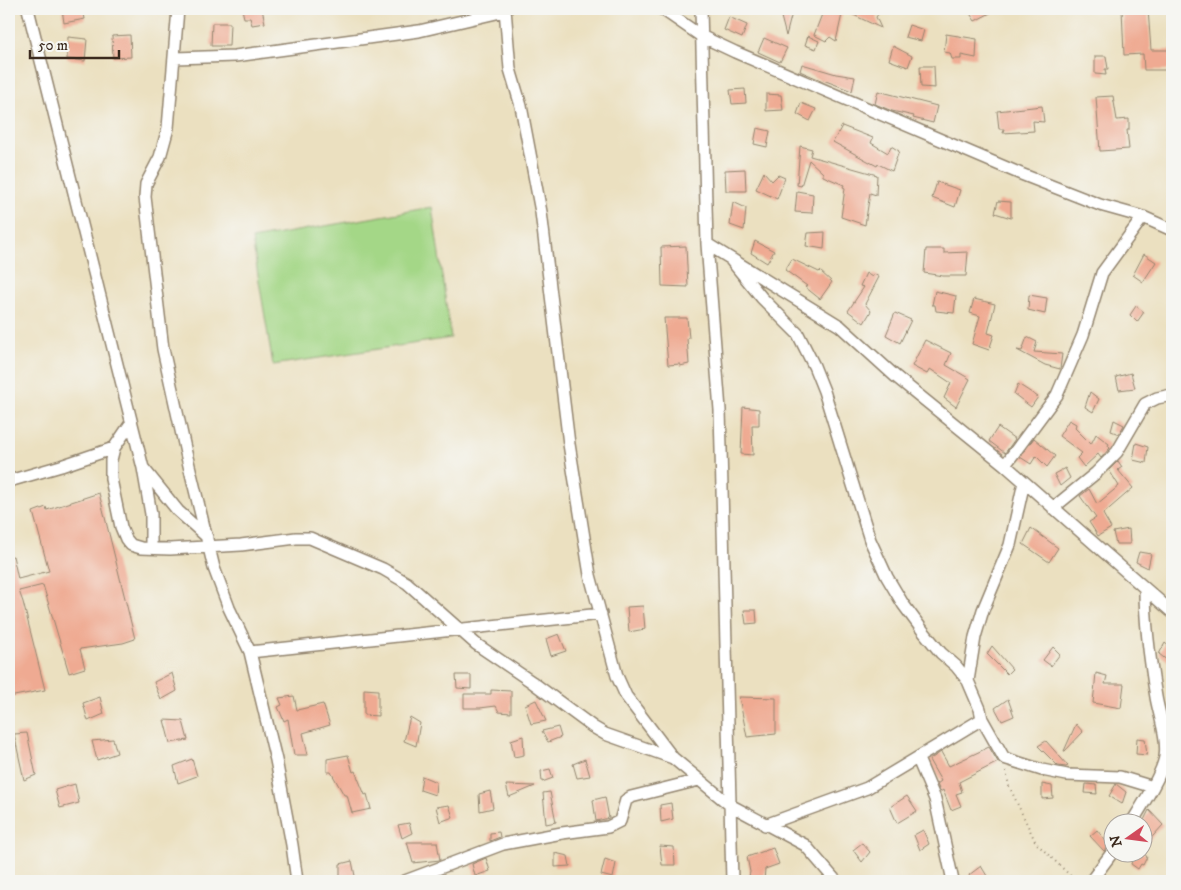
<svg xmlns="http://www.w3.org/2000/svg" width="1181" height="890" viewBox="0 0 1181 890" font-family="'IM FELL DW Pica',serif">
	<rect width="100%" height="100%" fill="#f6f6f2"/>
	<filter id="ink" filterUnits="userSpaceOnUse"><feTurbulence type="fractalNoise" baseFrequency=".02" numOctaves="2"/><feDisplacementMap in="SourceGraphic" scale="10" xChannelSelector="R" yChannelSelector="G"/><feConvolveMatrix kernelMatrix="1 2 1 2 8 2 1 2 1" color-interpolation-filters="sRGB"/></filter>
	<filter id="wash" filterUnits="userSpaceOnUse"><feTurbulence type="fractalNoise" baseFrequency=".0096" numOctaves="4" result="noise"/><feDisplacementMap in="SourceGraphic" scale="20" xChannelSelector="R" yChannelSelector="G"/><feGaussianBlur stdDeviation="1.12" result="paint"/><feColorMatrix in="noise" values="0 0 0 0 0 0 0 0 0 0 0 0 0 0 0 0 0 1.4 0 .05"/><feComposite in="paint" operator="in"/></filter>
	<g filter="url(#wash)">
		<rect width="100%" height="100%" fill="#ebe0c0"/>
		<path fill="#a4d787" stroke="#708052" d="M432 207 451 338 273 365 252 239Z"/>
		<g id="blocks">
			<path fill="#efaa92" d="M62 9H83L85 19 64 23Z
				M242 9H262L265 23 252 25 250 18H244Z
				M779 9H793L786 36Z
				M824 9H871L879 13 876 17 881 28 843 10 836 41 830 37 826 41 814 35Z
				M967 9H998L975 21Z
				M1122 9H1148L1151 50H1172V70H1144L1143 54 1124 55Z
				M729 17 747 25 742 38 724 30Z
				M212 23H230L229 46H211Z
				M909 25 924 30 921 41 905 37Z
				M946 34 977 39 976 58 961 55V59H952L950 53 944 52Z
				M130 35 131 57 113 58 112 36Z
				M808 36 819 41 816 49 805 45Z
				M68 37 87 39 85 61 67 59Z
				M764 38 787 48 780 62 758 52Z
				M893 46 912 56 908 67 889 60Z
				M1095 56H1106L1108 69H1105L1106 75 1095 74Z
				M802 64 836 74 855 77 852 91 823 80V81L802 72 800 71Z
				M920 66H934L935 88 921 87Z
				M745 89 746 103 732 104 730 90Z
				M878 91 937 106 933 123 913 118 914 116 892 111 875 104Z
				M766 94 781 95 783 110 766 111Z
				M1113 96 1117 120 1129 119V130H1127L1129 149 1100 151 1096 97Z
				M801 103 816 109 810 121 797 114Z
				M1042 106 1044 122 1033 121 1034 131 1003 133 1004 129H999L997 111Z
				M842 126 873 138 871 143 888 153 891 146 899 151 892 171 878 164 877 166 833 142Z
				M757 128 770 131 767 147 754 144Z
				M800 146 812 149 810 156 877 175 876 195 870 193 865 225 841 217 845 188 843 187 844 185 823 176V173L809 160 801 186 797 185Z
				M745 169 746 191H726L725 170Z
				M764 172 772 181 778 175 785 178 777 199 756 189Z
				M937 182 960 190 955 207 932 198Z
				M797 191 813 194 812 213 795 212Z
				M998 201 1011 202V218L995 213Z
				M733 202 746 208 744 230 730 225Z
				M825 232 824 249 806 246 808 233Z
				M755 241 774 251 767 263 751 253Z
				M686 246 688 287 662 286 661 247Z
				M926 249H944V253L968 252 966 276H943L924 273Z
				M1144 254 1156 262 1143 282 1133 275Z
				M792 259 819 272 820 271 832 282 820 299 805 287 807 286 785 270Z
				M866 273 872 277 874 274 879 277 865 304 871 311 864 323 848 311 864 287 860 286Z
				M935 291 956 296 954 313 936 311 935 305H932Z
				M1029 295 1047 298 1045 314 1028 310Z
				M974 299 995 304 988 333 994 335 989 350 972 344 980 316 970 313Z
				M1136 306 1144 312 1137 322 1130 315Z
				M895 313 911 320 900 343 886 335Z
				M664 318H687L689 338H687L689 364 680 366V364L668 365Z
				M1027 337 1037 342 1034 352 1062 354 1060 369 1045 365 1017 350 1022 351Z
				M925 340 951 353 946 365 970 379 956 407 944 398 951 383 930 369 927 374 912 366Z
				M1131 373 1135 388 1119 390 1116 377Z
				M1018 384 1038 397 1031 407 1014 394Z
				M1090 392 1099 399 1093 412 1085 407Z
				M743 407 759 409V425H752L753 455 741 454Z
				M1069 420 1076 424 1075 428 1091 444 1096 434 1109 444 1108 446 1110 448 1101 458 1098 454 1084 467 1077 458 1082 453 1059 436Z
				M1114 420 1124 425 1119 434 1111 431Z
				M998 427 1015 439 1005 453 989 441Z
				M1034 438 1055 456 1047 467 1036 456 1031 464 1020 457Z
				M1136 443 1148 447 1146 463 1133 460Z
				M1118 461 1122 467 1118 470 1133 488 1103 514 1111 528 1098 536 1089 522 1096 518 1080 496 1089 489 1097 504 1119 486 1109 470Z
				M1065 468 1070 478 1060 486 1054 474Z
				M99 493 135 639 123 643 80 649 85 668 69 673 43 585 19 591 23 602 45 690 9 697V557L13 556 18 579 49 571 33 512 46 507 47 510Z
				M1031 528 1058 548 1049 562 1023 544Z
				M1129 529 1130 544H1116L1113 532Z
				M1139 552 1151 554 1148 568 1136 562Z
				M643 606 645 629 629 632 627 607Z
				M744 610H756L757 623 746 624Z
				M559 634 566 651 551 656 546 639Z
				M1165 643 1172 649V664L1159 654Z
				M992 646 1012 669 1007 674 987 654Z
				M1053 647 1060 654 1051 666 1043 660Z
				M172 673 177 691 161 700 154 682Z
				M1096 673 1107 676 1105 684H1124L1121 708 1093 703Z
				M456 675H471V689L457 688Z
				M364 689 378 690V716L364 715Z
				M491 690 511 691V713L499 712 496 706 480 708H464V694H491Z
				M294 696 297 710 323 704 330 725 303 733 308 755H294L288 719 284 721 278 707 282 705 279 698Z
				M100 697 104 714 88 721 83 703Z
				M739 697 776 698V734L747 737Z
				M1008 699 1014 716 1002 721 995 708Z
				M536 700 546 721 531 724 525 705Z
				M410 717 420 723 416 746 404 741Z
				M164 720 183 721 188 740 170 743Z
				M1076 724 1083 732 1065 751H1064Z
				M558 727 561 737 548 742 542 731Z
				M27 733 36 775 24 780 14 734Z
				M523 736 524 755 514 757 511 740Z
				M1137 738 1145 739 1147 755 1136 754Z
				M113 739 117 753 97 760 92 741Z
				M1046 741 1068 766 1066 767 1058 766 1038 746Z
				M989 747 998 762 959 782 962 792 956 794 961 806 951 810 943 790 940 792 937 784 941 781 929 760 941 752 949 766Z
				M348 755 353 772 355 771 365 795 367 794 371 809 352 813 347 795H344L331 772H327V759Z
				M192 759 197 776 178 783 174 766Z
				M585 759 590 776 577 778 573 764Z
				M550 769 553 778 542 782 541 771Z
				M422 776 436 782 435 795 420 790Z
				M75 784 79 803 60 808 55 790Z
				M1042 784 1052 786 1053 798 1042 799Z
				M1086 784 1096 785 1097 794 1085 793Z
				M1116 784 1126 792 1122 804 1109 796Z
				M506 785 535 786 509 797Z
				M490 791 493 808 480 811 479 794Z
				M550 792 556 822 546 824 543 793Z
				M907 796 917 811 897 823 890 807Z
				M605 797 609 818 596 821 593 800Z
				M671 803 673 819 661 822 660 805Z
				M449 805 453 817 440 822 436 807Z
				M1149 810 1163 825 1144 846V820Z
				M409 823 412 833 402 838 398 825Z
				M923 830 929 844 920 850 914 835Z
				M1097 830 1109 845 1104 851 1090 836Z
				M499 832 500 837 490 841V833Z
				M407 842H437L440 860 413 863Z
				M862 843 870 852 862 862 853 850Z
				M660 846 674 847 675 865H662Z
				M773 848 779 864 765 869 764 881H748L750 872 747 857Z
				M1135 852H1143L1147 857 1143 865 1141 864 1138 869 1131 864Z
				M555 853 568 856 570 866 555 867Z
				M486 858 490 871 475 876 472 864Z
				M605 859 616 863 613 878 601 875Z
				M352 861 356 881H340V864Z
				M981 866 990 881H972L969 875Z"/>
		</g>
	</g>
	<g filter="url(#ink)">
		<use href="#blocks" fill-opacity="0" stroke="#93856f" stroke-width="1"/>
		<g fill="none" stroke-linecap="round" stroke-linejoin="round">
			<g stroke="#93856f" stroke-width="14">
				<path id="minor" d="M28 9 143 468 151 514V548
					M178 9 168 128 160 157 146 184 145 197 163 349 186 453 214 568 229 608 250 652 276 760 292 845 297 881
					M505 9 510 69 521 106 541 212 569 444 590 575 617 676 626 696 673 758
					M662 9 701 36 735 52 1021 174 1100 205 1143 217 1172 230
					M701 9 707 244 720 410 732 881
					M175 58 235 56 419 31 505 11
					M707 244 840 326 895 376 1005 465 1172 612
					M731 260 762 298 798 334 814 366 824 391 870 540 887 577 903 604 923 631 941 653 956 666 968 681 980 709 982 719 1004 758 1042 770 1067 775 1120 777 1153 787
					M131 423 114 448 111 460V479L121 527 126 539 131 545 141 548 170 549 241 545 296 538H310L383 569 407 583 476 644 532 682 593 727 605 734 673 758 730 805 805 845 836 881
					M1005 465 1057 395 1083 335 1102 273 1143 217
					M144 469 178 511 207 537
					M9 481 61 466 114 448
					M1053 508 1096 473 1117 452 1145 404 1157 398 1172 395
					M250 652 601 614
					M968 681 975 637 983 610 1010 545 1024 482
					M918 759 935 799 953 881
					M1132 822C1142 806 1162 775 1165 757 1168 738 1159 715 1156 697 1150 661 1145 625 1145 590
					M765 825 867 788 982 719
					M405 881 503 844 562 833 608 827 620 821 626 800 631 797 699 780
					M1091 881 1114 850"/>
			</g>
			<path stroke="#93856f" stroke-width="2" stroke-dasharray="1 4" stroke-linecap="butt" d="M1006 771 1009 786 1036 843 1076 881"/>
			<use href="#minor" stroke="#fff" stroke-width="11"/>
		</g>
	</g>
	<rect width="1181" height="890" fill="none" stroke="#f6f6f2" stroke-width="30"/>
	<g transform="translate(1128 838) rotate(256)"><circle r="24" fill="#f6f6f2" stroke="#aba49d"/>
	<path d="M0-4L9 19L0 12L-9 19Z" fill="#d1495b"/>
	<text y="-8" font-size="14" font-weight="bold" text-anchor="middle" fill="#3b2a1e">N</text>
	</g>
	<path d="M30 50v8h89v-8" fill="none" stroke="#3b2a1e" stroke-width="2.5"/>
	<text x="38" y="50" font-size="15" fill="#3b2a1e" stroke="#f6f6f2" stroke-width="4" paint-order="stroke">50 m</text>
</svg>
